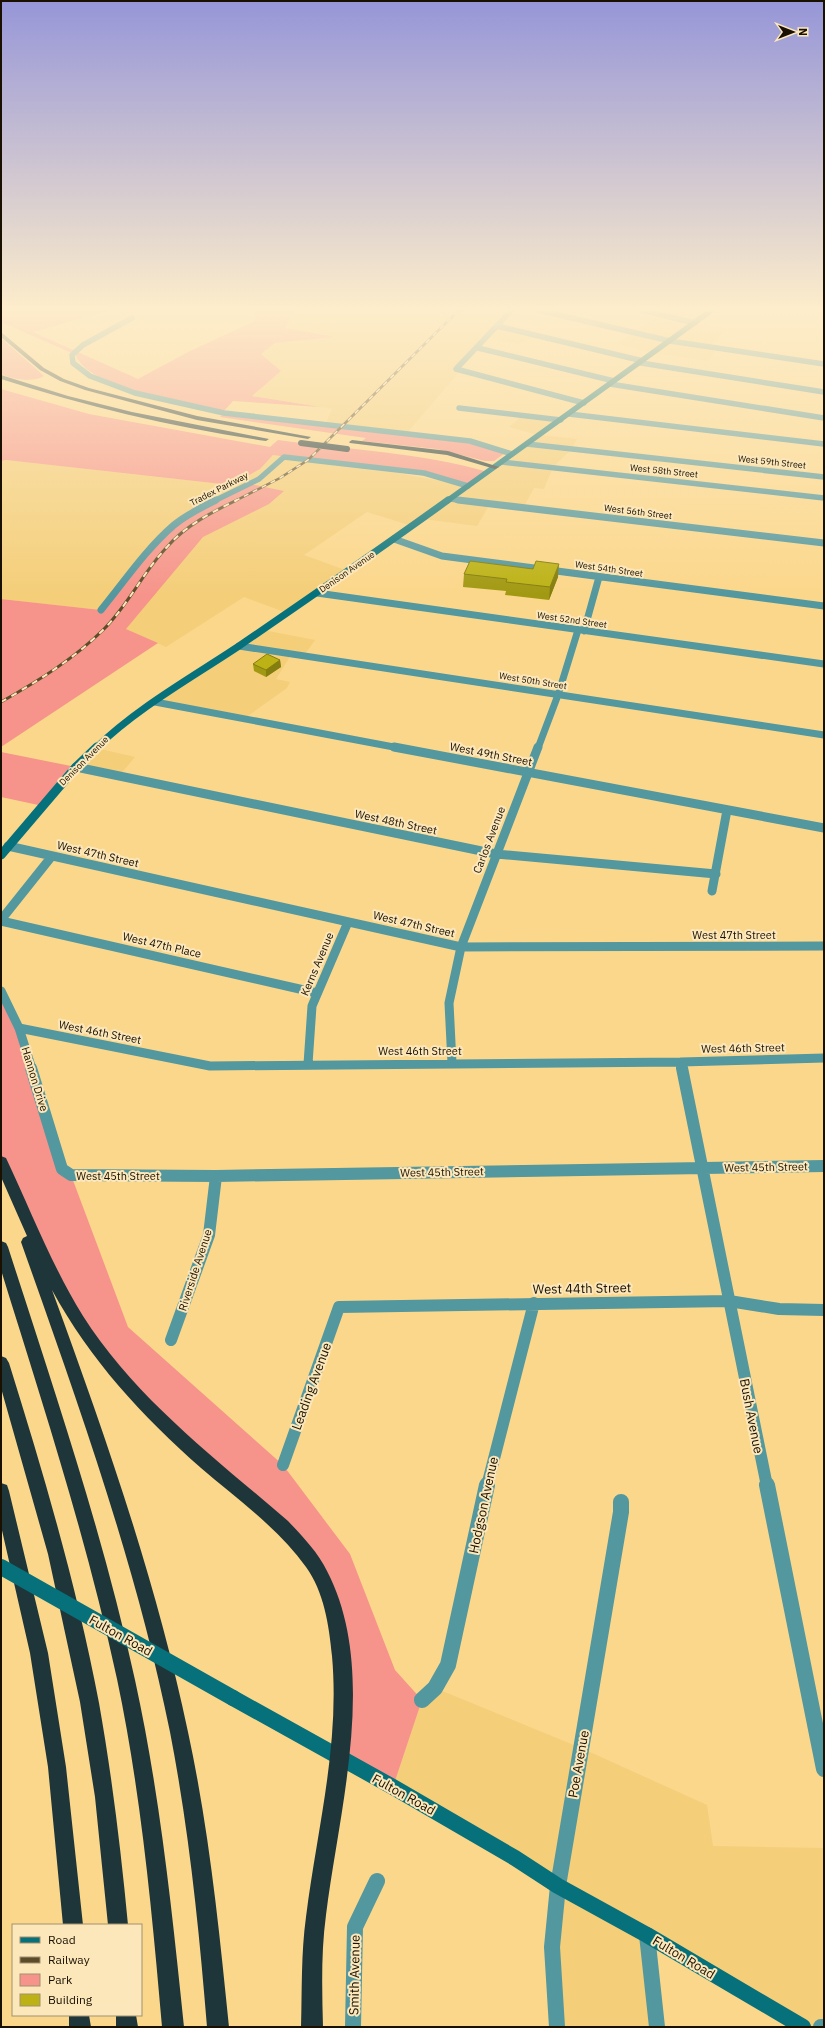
<svg xmlns="http://www.w3.org/2000/svg" width="825" height="2028" viewBox="0 0 825 2028" font-family="'IBM Plex Sans',sans-serif">
	<rect width="100%" height="100%" fill="#fbd78b"/>
	<path fill="#f4ce79" d="M291 310H512L498 325 535 335 519 345 487 337 457 368 461 370 406 434 325 425 332 409 252 396 281 371 261 353 275 343 332 337 284 328 293 313Z
		M666 310H713L696 323 727 329 709 347 717 348 708 361 654 353 617 344Z
		M523 415 561 420 540 435 577 439 572 449 553 467 544 489 534 488 523 508 490 504 477 526 423 519 412 526 367 512 304 555 348 571 287 613 244 597 166 647 126 629 101 610 1 599V461L6 460 231 485 260 469 273 455 349 464 468 486 538 435 509 427Z
		M263 630 315 640 303 657 291 655 276 679 290 682 287 688 245 718 155 702Z
		M96 748 135 757 119 776 76 767Z
		M435 1688 581 1748 707 1805 713 1846 824 1848V2027H803L647 1935 657 2027H557L558 1886 393 1787 422 1700Z"/>
	<path fill="#f6948b" d="M1 310H110L33 332 138 379 190 351 255 321 256 310H291L293 313 285 328 334 337 275 343 261 354 281 371 252 396 320 407 233 401 224 411C192 404 86 388 76 355L1 322Z
		M1 338 44 376C33 383 12 379 1 374Z
		M1 389 89 414 270 447 278 440C348 450 419 452 488 472L468 486 434 477 273 455 260 469 231 485 6 460 1 461Z
		M223 414 471 442 505 453 494 461H485L437 449 362 441 366 438 220 417Z
		M250 484 284 491 269 504 203 537 126 629 158 643 1 747V599L101 610 174 525Z
		M1 752 76 767 43 806 1 797Z
		M1 991 19 1028 62 1169 71 1175 128 1327 283 1465 350 1554 395 1670 422 1700 393 1787 341 1760 342 1663 315 1566 154 1415 91 1342 1 1162Z"/>
	<g fill="none" stroke-linecap="round" stroke-linejoin="round">
		<path stroke="#53979f" stroke-width="5.5" d="M538 310 670 341
			M641 310 695 323
			M132 318 83 345 72 355 73 363 90 376 135 393 224 413 470 441 512 454
			M497 326 643 361
			M478 348 614 381
			M641 363 824 392
			M456 369 584 403
			M456 369 512 310
			M610 384 824 418
			M459 408 561 420
			M569 414 824 444
			M527 444 824 477
			M502 462 824 498
			M450 499 466 501
			M214 501 259 479 284 457 424 473 468 486"/>
		<path stroke="#53979f" stroke-width="7" d="M458 500 824 543
			M394 539 442 556 824 606
			M317 593 824 664
			M101 610C124 582 146 549 174 525 186 515 202 507 216 500
			M584 631 599 577
			M239 646 824 735
			M155 702 399 748
			M538 748 558 695 578 630"/>
		<path stroke="#53979f" stroke-width="9" d="M394 747 824 828
			M76 767 496 854 716 874
			M8 846 461 947 824 946
			M712 891 727 810
			M1 920 52 856
			M1 921 317 993
			M1 991 19 1028 32 1069
			M19 1028 210 1066 681 1062 824 1058
			M681 1062 682 1069
			M452 1063 449 1003 461 947 538 747
			M308 1064 312 1006 348 922"/>
		<path stroke="#53979f" stroke-width="12" d="M31 1068 62 1169 71 1175 216 1176 824 1166
			M682 1068 767 1486
			M171 1340 209 1235 216 1176
			M283 1465 339 1307 729 1301 779 1309 824 1310
			M487 1486 534 1303"/>
		<path stroke="#53979f" stroke-width="16" d="M767 1485 824 1769
			M422 1700 435 1688 448 1665 487 1485
			M647 1935 657 2027
			M353 2027 355 1927 377 1881
			M557 2027 552 1947 558 1886 621 1512V1502
			M821 2027H824"/>
		<path stroke="#53979f" stroke-width="5.5" d="M670 341 824 364"/>
		<path stroke="#06717b" stroke-width="5.5" d="M447 501 712 310"/>
		<path stroke="#06717b" stroke-width="7" d="M96 748C137 708 191 678 239 646 309 598 379 550 448 500"/>
		<path stroke="#06717b" stroke-width="9" d="M1 855 76 767 97 747"/>
		<path stroke="#06717b" stroke-width="16" d="M233 1698 393 1787 515 1858 558 1886 647 1935 803 2027"/>
		<path fill="#1e3639" fill-rule="evenodd" d="M1 332 44 368 64 379 89 388 197 416 311 437 308 439 197 420 85 390 60 381 40 370 1 337Z
			M1 375 68 396 132 412 269 439 266 441C176 428 88 407 1 379Z
			M352 440 448 451 499 467 495 469 447 455 350 443 349 442Z
			M1 1156 6 1158C31 1211 52 1266 83 1316 135 1398 215 1458 288 1521 302 1536 318 1552 327 1571 379 1671 339 1809 326 1915 321 1952 322 1990 323 2027H301C302 1990 301 1953 306 1917 317 1829 340 1745 332 1656 329 1625 324 1592 306 1567 278 1528 237 1499 201 1468 142 1416 90 1360 52 1290 105 1435 156 1580 188 1732 209 1829 219 1928 229 2027H207C199 1928 189 1830 170 1732 136 1564 78 1403 21 1242L23 1238 27 1236 1 1177Z
			M1 1241 6 1243 8 1247C54 1390 103 1533 135 1680 160 1794 172 1911 184 2027H162C152 1911 141 1793 117 1679 87 1540 43 1405 1 1270Z
			M1 1356 6 1358 9 1363C44 1475 77 1587 99 1703 112 1776 121 1851 128 1925H108L95 1797 80 1702 48 1554 1 1388Z
			M1 1483 7 1485 9 1491 48 1653 66 1767 83 1925H63L48 1767 30 1653 1 1526Z
			M69 2015H89L91 2027H69Z
			M116 2015H136L138 2027H116Z"/>
		<g stroke="#5d4c2a" stroke-width="2.5">
			<path id="rail-far1" d="M235 501 280 478 308 460 459 310"/>
		</g>
		<g stroke="#5d4c2a" stroke-width="3">
			<path id="rail" d="M1 702C38 681 74 659 104 629 129 604 143 572 167 547 185 526 212 512 237 500"/>
		</g>
		<use href="#rail-far1" stroke="#fce7bb" stroke-width="1.5" stroke-dasharray="5" stroke-linecap="butt"/>
		<use href="#rail" stroke="#fce7bb" stroke-width="2" stroke-dasharray="6" stroke-linecap="butt"/>
		<path stroke="#06717b" stroke-width="16" d="M1 1567 233 1698"/>
		<path stroke="#1e3639" stroke-width="6" d="M301 443 347 449"/>
	</g>
	<path fill="#a29913" d="M464 574 558 577 549 600 505 595 506 591 463 587Z
		M280 660 281 667 266 677 254 671 253 664Z"/>
	<path fill="#847d0f" d="M559 564 558 577 549 600 550 587Z
		M280 660 281 667 266 677V670Z"/>
	<path fill="#bcb216" stroke="#847d0f" d="M470 561 533 569 536 561 559 564 550 587 506 582 507 579 464 574Z
		M267 654 280 660 266 670 253 664Z"/>
	<linearGradient id="sky" x2="0" y2="1"><stop stop-color="#9696d8"/><stop offset="0.52" stop-color="#fdedcb"/><stop offset="1" stop-color="#fdedcb" stop-opacity="0"/></linearGradient>
	<rect width="825" height="594" fill="url(#sky)"/>
	<g text-anchor="middle" stroke-width="4" stroke-linejoin="round" paint-order="stroke">
		<g font-size="9" fill="#191000" stroke="#fce7bb">
			<text transform="translate(772 462) rotate(6)" y="3">West 59th Street</text>
			<text transform="translate(664 471) rotate(6)" y="3">West 58th Street</text>
			<text transform="translate(219 489) rotate(-27)" y="3">Tradex Parkway</text>
			<text transform="translate(638 512) rotate(7)" y="3">West 56th Street</text>
			<text transform="translate(609 569) rotate(8)" y="3">West 54th Street</text>
			<text transform="translate(347 572) rotate(-35)" y="3">Denison Avenue</text>
			<text transform="translate(572 620) rotate(8)" y="3">West 52nd Street</text>
			<text transform="translate(533 681) rotate(9)" y="3">West 50th Street</text>
			<text transform="translate(84 761) rotate(-45)" y="3">Denison Avenue</text>
		</g>
		<g font-size="11" fill="#191000" stroke="#fce7bb">
			<text transform="translate(491 754) rotate(11)" y="4">West 49th Street</text>
			<text transform="translate(396 822) rotate(12)" y="4">West 48th Street</text>
			<text transform="translate(489 840) rotate(-69)" y="4">Carlos Avenue</text>
			<text transform="translate(98 854) rotate(13)" y="4">West 47th Street</text>
			<text transform="translate(414 924) rotate(13)" y="4">West 47th Street</text>
			<text x="734" y="939">West 47th Street</text>
			<text transform="translate(162 945) rotate(13)" y="4">West 47th Place</text>
			<text transform="translate(317 964) rotate(-67)" y="4">Kerns Avenue</text>
			<text transform="translate(100 1032) rotate(11)" y="4">West 46th Street</text>
			<text transform="translate(743 1048) rotate(-1)" y="4">West 46th Street</text>
			<text x="420" y="1055">West 46th Street</text>
			<text transform="translate(35 1079) rotate(73)" y="4">Hannon Drive</text>
			<text transform="translate(766 1167) rotate(-1)" y="4">West 45th Street</text>
			<text transform="translate(442 1172) rotate(-1)" y="4">West 45th Street</text>
			<text x="118" y="1180">West 45th Street</text>
			<text transform="translate(195 1270) rotate(-72)" y="4">Riverside Avenue</text>
		</g>
		<g font-size="13" fill="#191000" stroke="#fce7bb">
			<text transform="translate(582 1288) rotate(-1)" y="5">West 44th Street</text>
			<text transform="translate(311 1386) rotate(-70)" y="5">Leading Avenue</text>
			<text transform="translate(752 1416) rotate(79)" y="5">Bush Avenue</text>
			<text transform="translate(483 1505) rotate(-78)" y="5">Hodgson Avenue</text>
			<text transform="translate(121 1635) rotate(29)" y="5">Fulton Road</text>
			<text transform="translate(578 1764) rotate(-80)" y="5">Poe Avenue</text>
			<text transform="translate(404 1794) rotate(29)" y="5">Fulton Road</text>
			<text transform="translate(684 1957) rotate(31)" y="5">Fulton Road</text>
			<text transform="translate(354 1975) rotate(-89)" y="5">Smith Avenue</text>
		</g>
	</g>
	<rect width="825" height="2028" fill="none" stroke="#191000" stroke-width="4"/>
	<rect x="12" y="1924" width="130" height="92" fill="#fce7bb" stroke="#a19170"/>
	<rect x="20" y="1937" width="20" height="6" fill="#06717b" stroke="#a19170"/>
	<text x="48" y="1944" font-size="12" fill="#191000">Road</text>
	<rect x="20" y="1957" width="20" height="6" fill="#5d4c2a" stroke="#a19170"/>
	<text x="48" y="1964" font-size="12" fill="#191000">Railway</text>
	<rect x="20" y="1974" width="20" height="12" fill="#f6948b" stroke="#a19170"/>
	<text x="48" y="1984" font-size="12" fill="#191000">Park</text>
	<rect x="20" y="1994" width="20" height="12" fill="#bcb216" stroke="#a19170"/>
	<text x="48" y="2004" font-size="12" fill="#191000">Building</text>
	<g transform="translate(793 32) rotate(90)" stroke="#fce7bb" stroke-width="3" paint-order="stroke">
	<path d="M0-3L7 15L0 10L-7 15Z" fill="#191000"/>
	<text y="-6" font-size="11" font-weight="bold" text-anchor="middle" fill="#191000">N</text>
	</g>
</svg>
